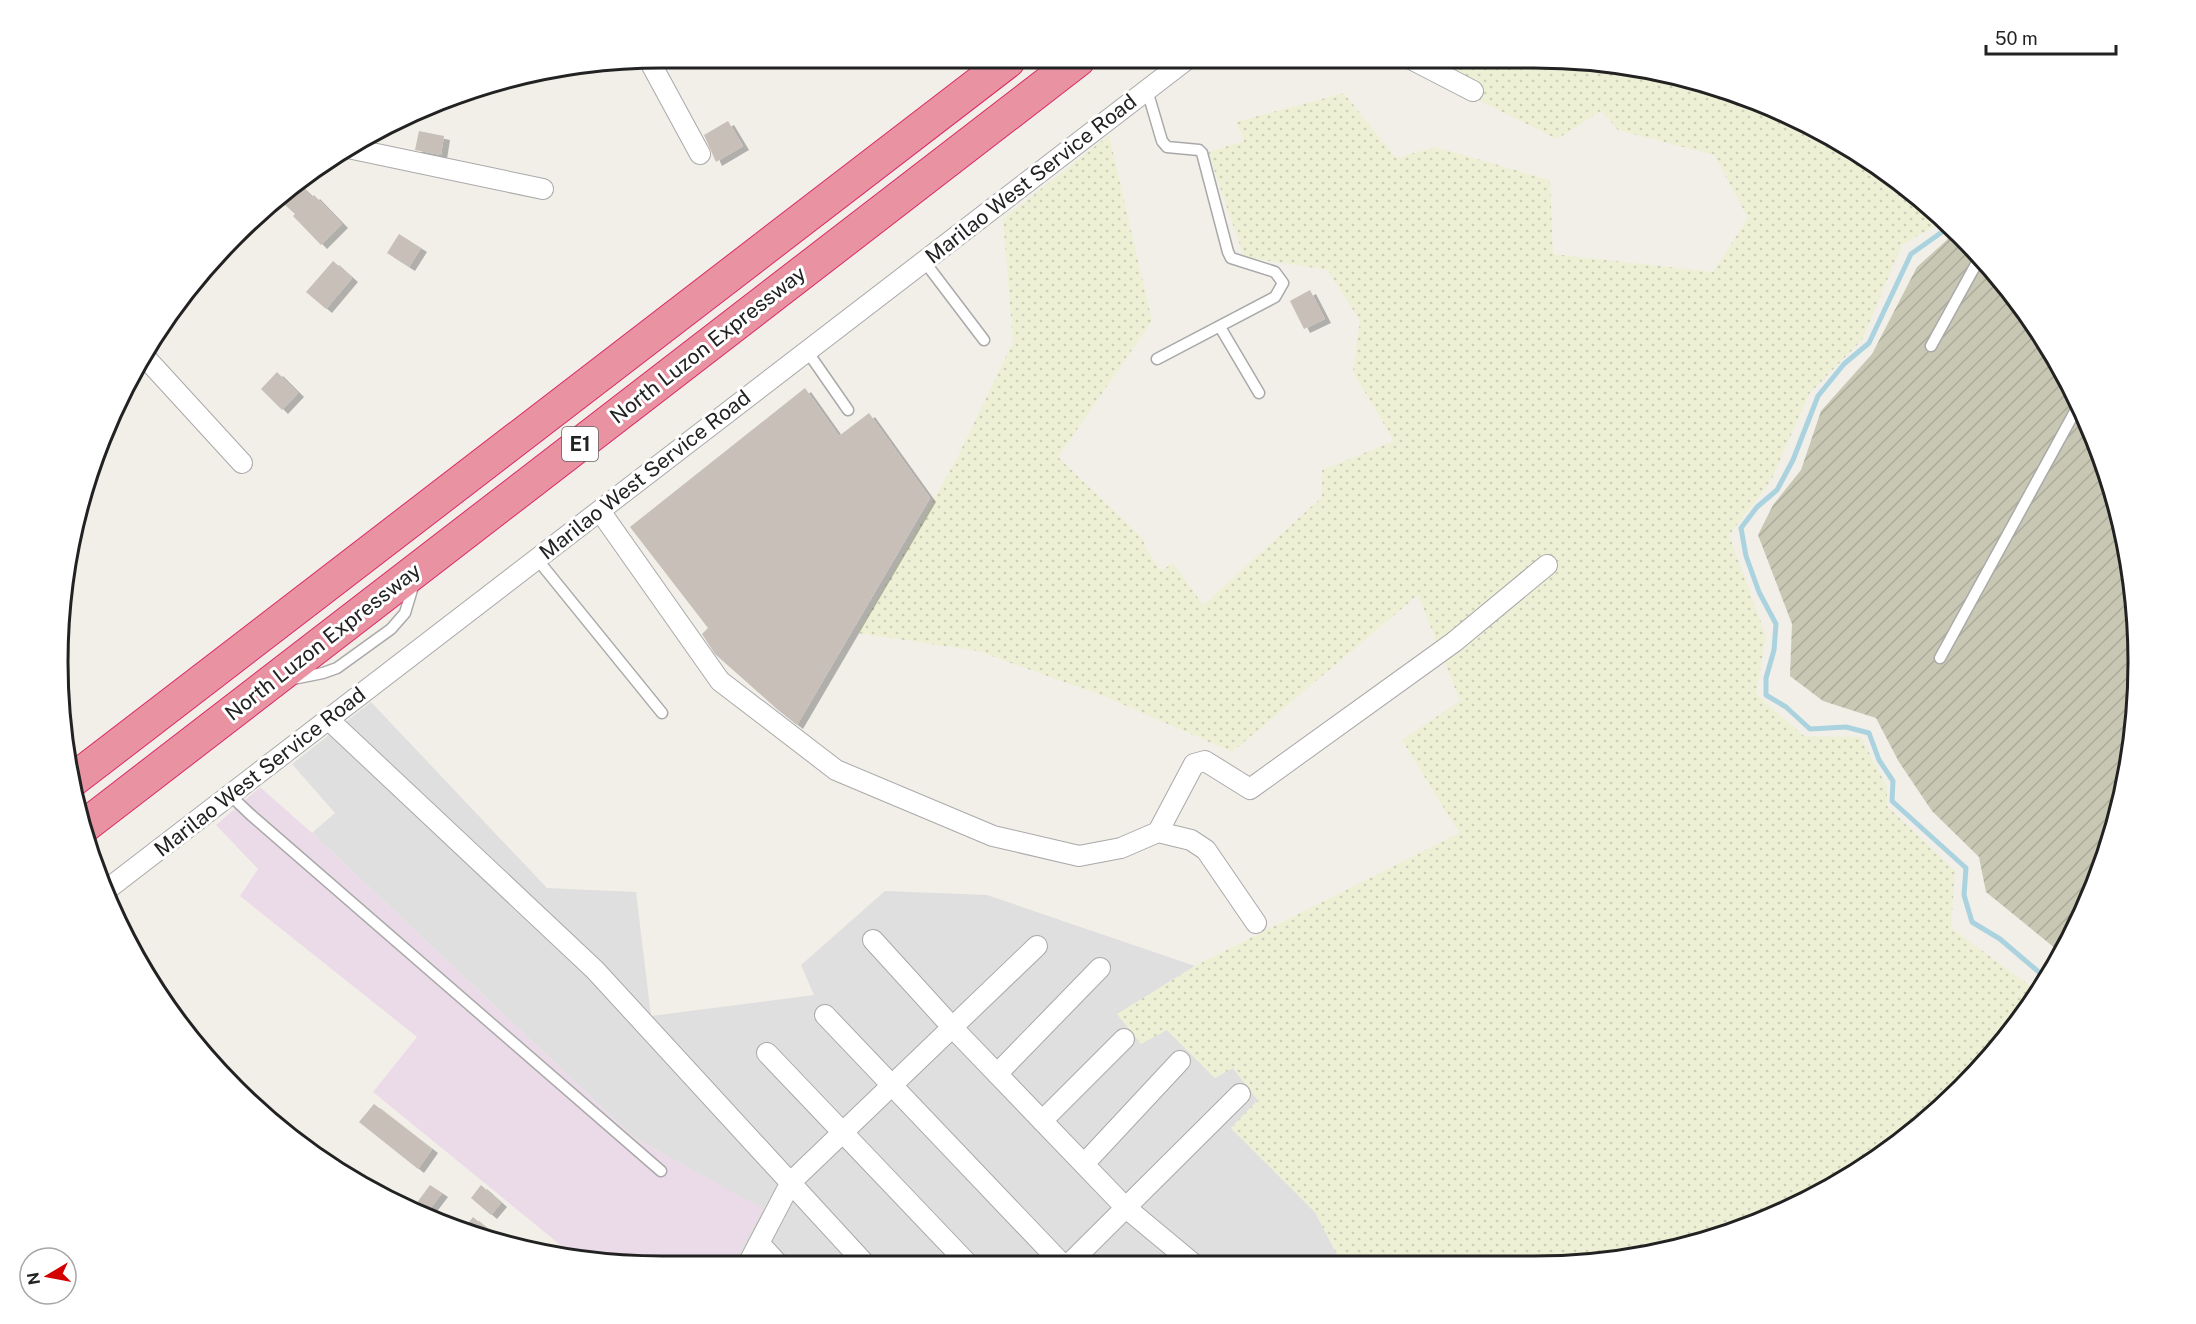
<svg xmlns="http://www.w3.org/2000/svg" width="2196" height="1324" viewBox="0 0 2196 1324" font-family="'Public Sans',sans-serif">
	<defs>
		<pattern id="construction-furrows" width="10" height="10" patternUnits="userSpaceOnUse" patternTransform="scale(1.5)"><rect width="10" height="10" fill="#c7c7b4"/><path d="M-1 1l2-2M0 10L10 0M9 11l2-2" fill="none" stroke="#abab9a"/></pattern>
		<pattern id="farmland-dots" width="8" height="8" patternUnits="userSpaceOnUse" patternTransform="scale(1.5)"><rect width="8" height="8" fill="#eef0d5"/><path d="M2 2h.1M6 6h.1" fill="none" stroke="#ccceb7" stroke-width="1.8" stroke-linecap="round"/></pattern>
		<filter id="shadow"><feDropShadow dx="6" dy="4" stdDeviation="0" flood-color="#0004"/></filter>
	</defs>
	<rect width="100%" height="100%" fill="#f2efe9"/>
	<path fill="#e0dfdf" d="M371 702 547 888 636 892 651 1016 814 995 801 965 885 891 987 895 1195 966 1118 1014 1167 1030 1215 1078 1232 1067 1258 1100 1231 1128 1315 1212 1343 1266H732L762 1209 633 1137 312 833 335 813 292 764Z"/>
	<path fill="#ebdbe8" d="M260 787 312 833 633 1137 763 1209 732 1266H622L574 1256 373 1092 417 1037 240 896 258 869 216 825Z"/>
	<path fill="url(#construction-furrows)" d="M1951 226 1962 234 2037 326 2093 431 2127 544 2139 662 2127 780 2093 894 2061 953 1986 892 1979 857 1932 811 1899 762 1876 718 1823 701 1790 676 1792 624 1758 535 1773 505 1801 470 1821 411 1872 354 1917 267 1947 240Z"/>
	<path fill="url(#farmland-dots)" d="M1574 58 1729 89 1870 159 1936 213 1935 226 1902 245 1862 340 1809 394 1771 481 1729 535 1766 636 1756 694 1804 736 1861 737 1887 787V806L1955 871 1951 928 2040 993 1933 1117 1836 1186 1691 1246 1574 1266H1343L1315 1212 1231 1128 1258 1100 1233 1068 1215 1078 1167 1030 1141 1044 1117 1014 1195 966 1459 833 1402 740 1460 701 1418 595 1232 752 1106 697 978 651 857 633 885 586 957 458 1013 342 1003 219 1109 135 1152 321 1058 457 1143 539 1146 548 1161 571 1173 563 1203 605 1322 497V470L1394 441 1353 372 1360 321 1328 270 1244 257 1208 152 1244 141 1236 122 1344 93 1396 158 1435 147 1550 180 1553 254 1713 272 1748 218 1714 155 1618 130 1601 111 1557 139 1395 59Z"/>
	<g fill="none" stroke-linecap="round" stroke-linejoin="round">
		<path stroke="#aad3df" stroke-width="5" d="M1945 221 1942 232 1911 254 1869 343 1844 364 1818 396 1793 460 1777 490 1757 507 1741 528 1746 556 1759 592 1776 624 1774 650 1766 678V695L1786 707 1810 729 1846 727 1869 733 1879 760 1893 781 1892 801 1966 868 1964 895 1972 922 2000 939 2047 979"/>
	</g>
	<path fill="#c7bfb8" filter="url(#shadow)" d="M728 121 743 146 716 162 704 135Z
		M419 131 444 136 441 155 415 150Z
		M295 181 312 197 314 195 342 224 321 245 293 216 295 214 276 197Z
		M399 234 421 248 409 267 387 253Z
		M333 261 352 278 326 309 306 292Z
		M1310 290 1325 319 1304 329 1290 301Z
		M277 372 298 393 282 410 261 389Z
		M805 388 839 436 869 413 930 498 797 725 778 710 715 654 702 634 708 628 630 527Z
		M374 1104 432 1149 418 1169 359 1122Z
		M430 1185 442 1193 426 1214 413 1208Z
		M481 1185 501 1203 491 1215 471 1198Z
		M473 1217 503 1242 467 1235 461 1232Z"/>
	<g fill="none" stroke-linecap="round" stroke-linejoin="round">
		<g stroke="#a9a9a9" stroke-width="13">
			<path id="service" d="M1147 90 1162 141 1167 147 1199 150 1202 153 1228 252 1231 258 1275 272 1283 283 1275 297 1157 359
				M924 261 984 340
				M1220 327 1259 393
				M1931 346 1980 257
				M807 351 848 410
				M537 559 662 713
				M1940 658 2079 404
				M293 679 323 673 337 668 391 629 405 613 414 583
				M230 795 251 815 661 1171"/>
		</g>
		<g stroke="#a9a9a9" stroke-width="22">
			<path id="minor" d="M1411 59 1473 91
				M650 62 700 154
				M348 148 543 189
				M144 356 242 463
				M600 511 720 681 836 770 993 836 1079 856 1121 848 1158 832 1194 764 1205 761 1250 789 1454 642 1547 565
				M328 719 595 970 867 1266
				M1158 832 1191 840 1206 850 1256 923
				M105 891 1186 60
				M873 940 953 1028 1125 1207 1196 1266
				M825 1015 1064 1266
				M767 1053 970 1266
				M997 1074 1100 968
				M1042 1121 1124 1039
				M1084 1164 1180 1061
				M759 1243 780 1266
				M747 1266 791 1182 1037 946
				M1067 1266 1240 1094"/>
		</g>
		<g stroke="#dc2a67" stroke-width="35">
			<path id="motorway" d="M69 783 1008 61
				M82 828 1078 60"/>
		</g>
		<use href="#service" stroke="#fff" stroke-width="10"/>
		<use href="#minor" stroke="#fff" stroke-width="20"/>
		<use href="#motorway" stroke="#e892a2" stroke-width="33"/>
	</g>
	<g text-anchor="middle" stroke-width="6" stroke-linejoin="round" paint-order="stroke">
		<rect fill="#fff" stroke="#646464" stroke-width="1.5" x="562" y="427" width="36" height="34" rx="4.5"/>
		<g font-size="20" font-weight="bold" fill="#222">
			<text x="580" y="451">E1</text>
		</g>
		<g font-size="21" fill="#222" stroke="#fff">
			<text transform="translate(1031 179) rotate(-38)" y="7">Marilao West Service Road</text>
			<text transform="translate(708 345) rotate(-38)" y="7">North Luzon Expressway</text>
			<text transform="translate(645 475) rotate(-38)" y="7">Marilao West Service Road</text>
			<text transform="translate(323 642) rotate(-38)" y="7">North Luzon Expressway</text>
			<text transform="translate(260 772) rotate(-38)" y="7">Marilao West Service Road</text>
		</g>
	</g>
	<path d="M0 0H2196V1324H0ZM662 68H1534A594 594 0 0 1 2128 662V662A594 594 0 0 1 1534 1256H662A594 594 0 0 1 68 662V662A594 594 0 0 1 662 68Z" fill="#fff" fill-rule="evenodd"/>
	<path fill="none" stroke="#222" stroke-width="3" d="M662 68H1534A594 594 0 0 1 2128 662V662A594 594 0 0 1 1534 1256H662A594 594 0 0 1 68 662V662A594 594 0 0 1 662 68Z"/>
	<g transform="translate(48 1276) rotate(260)"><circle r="28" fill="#ffffff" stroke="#a7a7a7" stroke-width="1.5"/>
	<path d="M0-4.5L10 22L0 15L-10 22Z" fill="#d40000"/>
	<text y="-9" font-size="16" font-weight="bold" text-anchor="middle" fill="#222222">N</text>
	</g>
	<path d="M1986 45v9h130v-9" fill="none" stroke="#222222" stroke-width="3"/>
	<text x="1995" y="45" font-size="18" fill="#222222" stroke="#ffffff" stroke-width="4.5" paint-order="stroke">50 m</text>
</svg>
